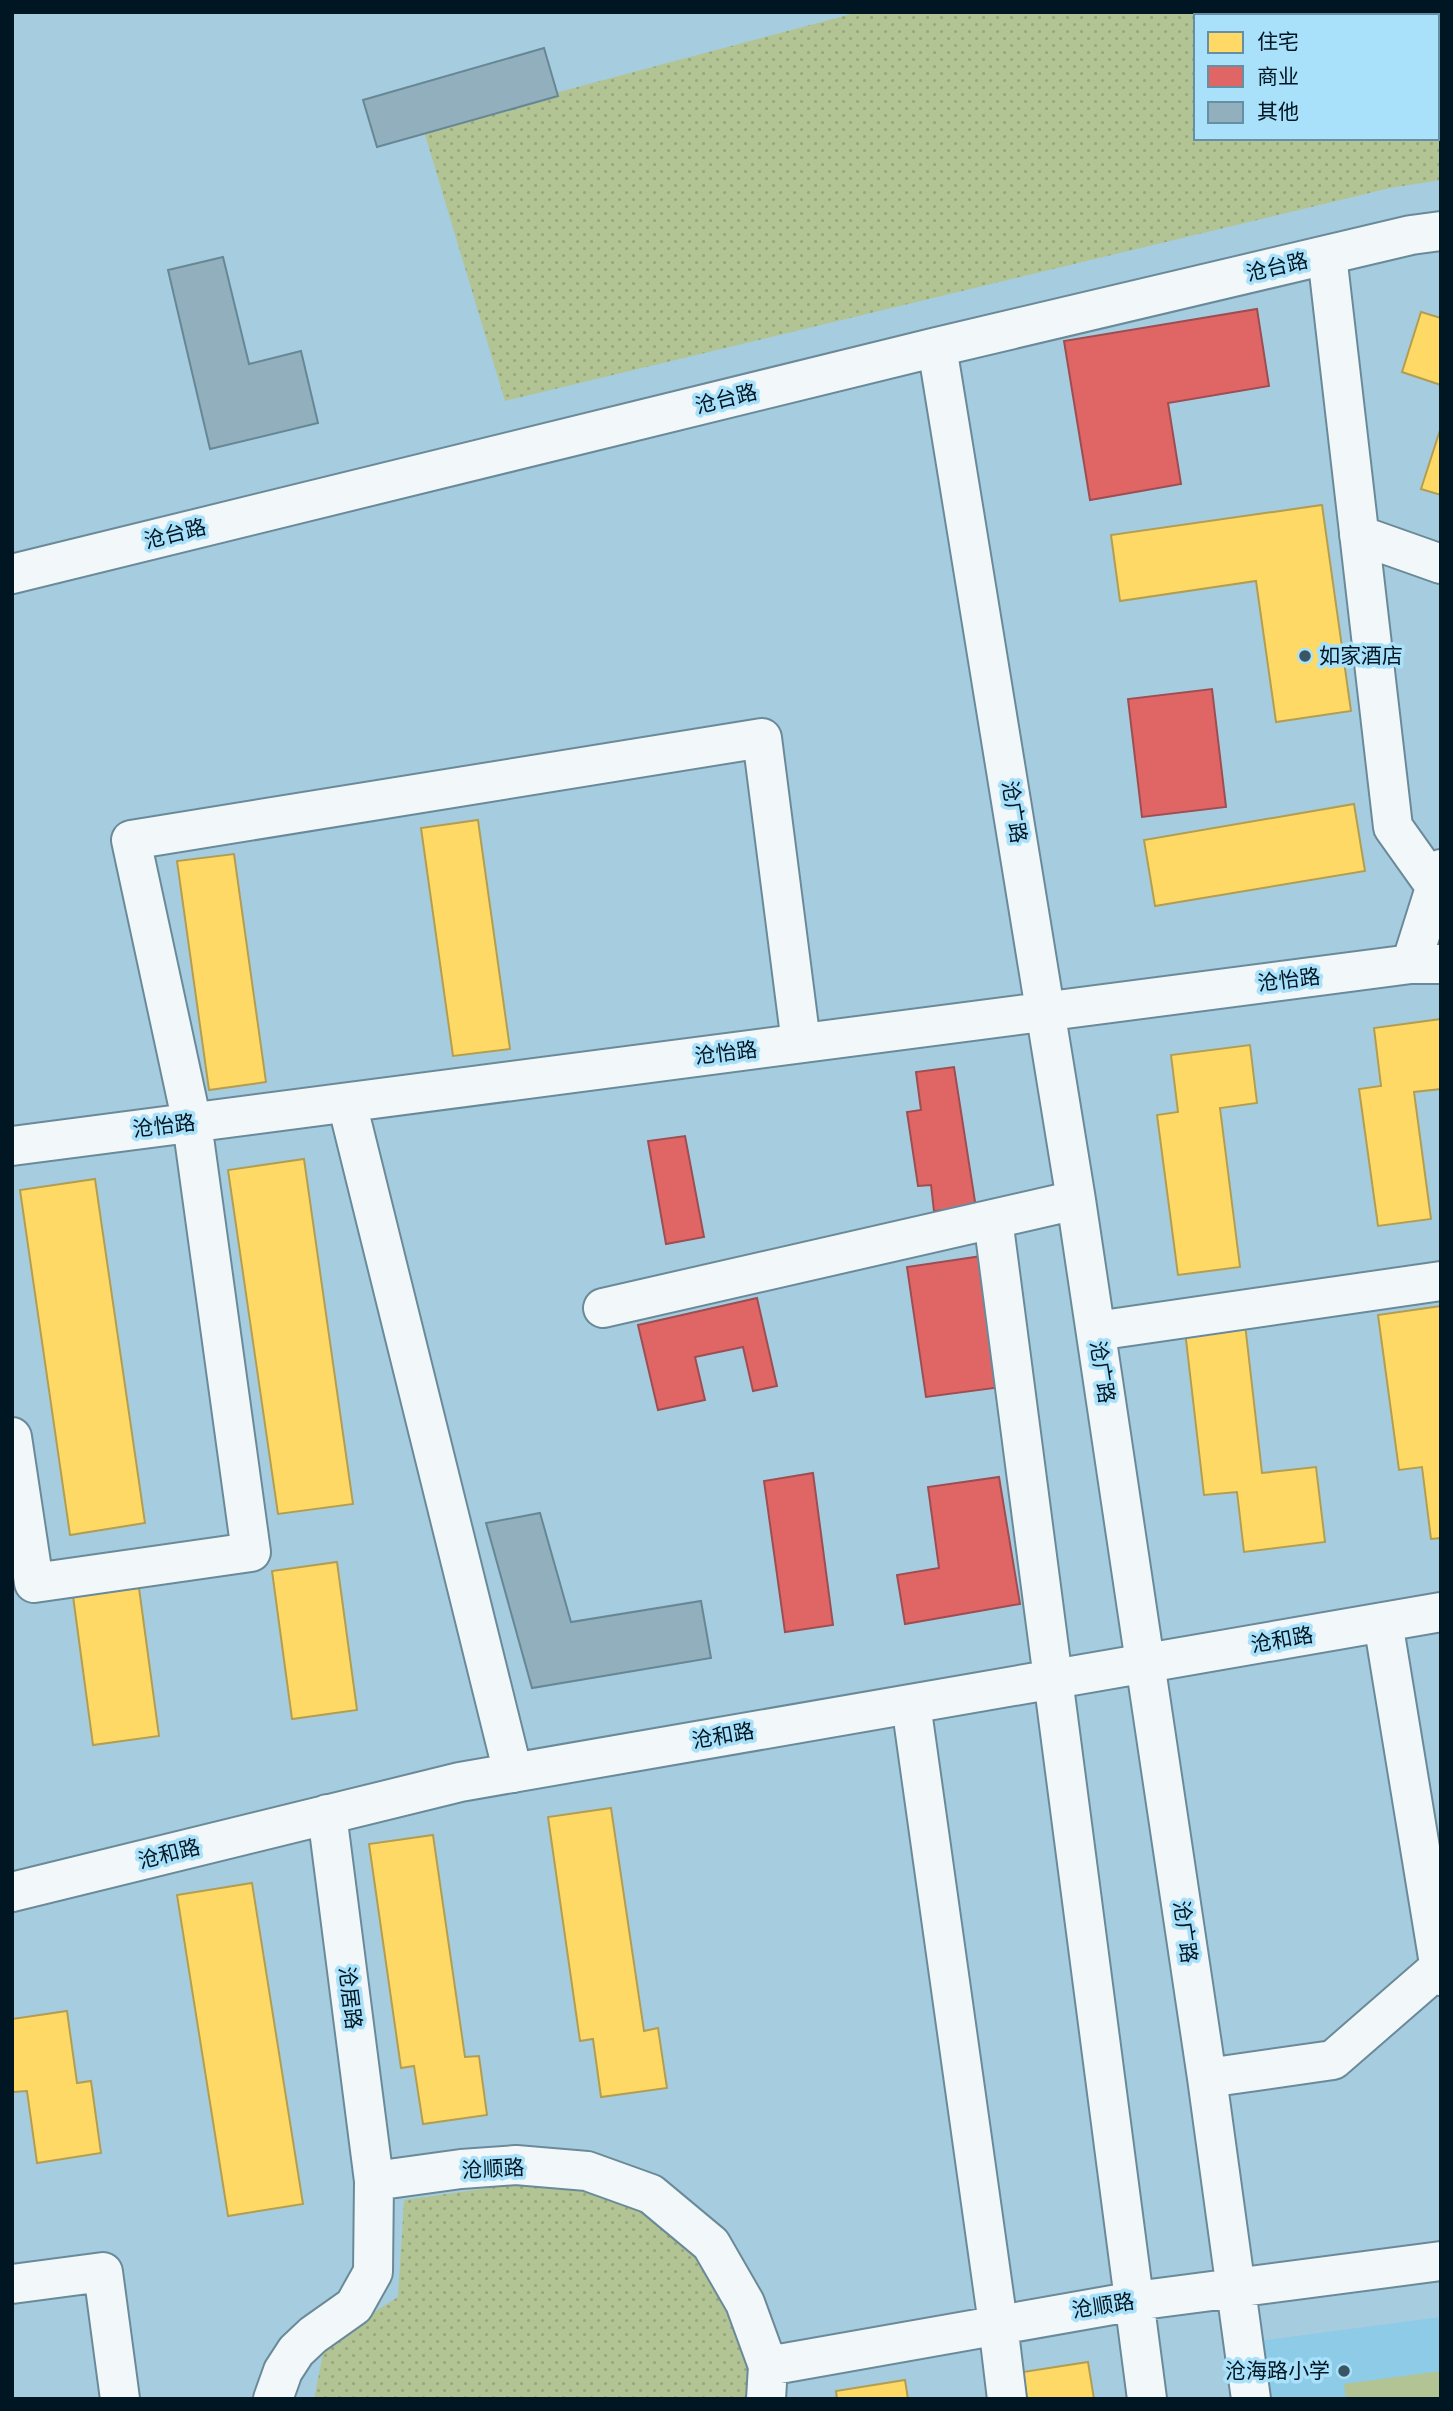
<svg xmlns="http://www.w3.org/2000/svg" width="1453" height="2411" viewBox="0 0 1453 2411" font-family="'Times New Roman','Noto Sans SC',serif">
	<defs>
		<pattern id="grass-dots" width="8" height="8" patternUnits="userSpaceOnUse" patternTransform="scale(1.75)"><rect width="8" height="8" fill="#b2c493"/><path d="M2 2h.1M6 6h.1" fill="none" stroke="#97a87e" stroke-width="1.8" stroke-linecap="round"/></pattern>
	</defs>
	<rect width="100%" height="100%" fill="#a6cddf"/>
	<path fill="#8ecbe7" d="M1441 2317V2399H1251L1243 2343Z"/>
	<path fill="url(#grass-dots)" fill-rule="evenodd" d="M859 12H1441V180L1390 188 505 401 423 128ZM1196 16H1437V138H1196Z
		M552 2179 642 2195 702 2249 752 2346 748 2399H314L325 2343 398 2297 404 2200Z"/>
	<path fill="#b2c493" d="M1441 2371V2399H1346L1344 2384Z"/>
	<path fill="#ffd966" stroke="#b29e52" stroke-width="2" d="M1421 312 1441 318V385L1402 372Z
		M1441 427V495L1421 489Z
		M1322 505 1351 711 1276 722 1256 581 1120 601 1111 535Z
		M1354 804 1365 871 1155 906 1144 840Z
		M478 820 510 1049 453 1056 421 828Z
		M234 854 266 1082 209 1090 177 861Z
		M1441 1019V1089L1414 1092 1431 1219 1378 1226 1359 1089 1381 1086 1374 1028Z
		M1250 1045 1257 1103 1220 1108 1240 1267 1178 1275 1157 1115 1178 1112 1171 1055Z
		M304 1159 353 1504 278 1514 228 1170Z
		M95 1179 145 1523 70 1535 20 1190Z
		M1441 1306V1538L1431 1539 1422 1467 1399 1470 1378 1315Z
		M1245 1324 1262 1473 1316 1467 1325 1542 1244 1552 1237 1492 1204 1495 1185 1331Z
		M337 1562 357 1710 292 1719 272 1571Z
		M139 1588 159 1736 93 1745 73 1596Z
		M611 1808 644 2031 658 2028 667 2088 601 2097 593 2039 580 2041 548 1817Z
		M433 1835 465 2057 479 2056 487 2115 423 2124 414 2066 401 2068 369 1844Z
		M252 1883 303 2204 228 2216 177 1895Z
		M67 2011 77 2083 91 2081 101 2153 37 2163 27 2091 13 2092 12 2019Z
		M1088 2362 1094 2399H1027L1023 2372Z
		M905 2380 908 2399H837L836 2391Z"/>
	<path fill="#e06666" stroke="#9d4e52" stroke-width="2" d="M1257 309 1269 386 1168 403 1181 484 1090 500 1064 341Z
		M1212 689 1226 807 1142 817 1128 699Z
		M954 1067 976 1208 934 1211 931 1185 918 1186 907 1112 921 1110 916 1072Z
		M685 1136 704 1237 666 1244 648 1141Z
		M982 1256 1002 1387 926 1397 907 1267Z
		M757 1298 777 1386 753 1391 743 1347 695 1357 705 1400 658 1410 638 1325Z
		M813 1473 833 1625 785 1632 764 1481Z
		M999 1477 1020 1604 905 1624 897 1575 939 1568 928 1487Z"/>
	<path fill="#91afbd" stroke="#678795" stroke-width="2" d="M544 48 558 96 377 147 363 100Z
		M223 257 249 364 301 351 318 423 210 449 168 270Z
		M540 1513 571 1622 701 1601 711 1658 532 1688 486 1523Z"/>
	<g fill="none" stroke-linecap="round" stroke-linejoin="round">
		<g stroke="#6b8a99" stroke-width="42">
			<path id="minor" d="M1327 255 1393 827 1435 886
				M937 347 1076 1200 1207 2078 1251 2399
				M1359 535 1441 564
				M12 574 937 347 1411 235 1441 231
				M1411 964 1441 869
				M347 1103 513 1773
				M12 1146 1411 964H1441
				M993 1219 1147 2399
				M603 1308 1076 1200
				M1096 1331 1441 1281
				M12 1437 34 1583 251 1552 192 1123 131 840 762 738 801 1043
				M1383 1622 1441 1976
				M911 1704 998 2324 1007 2399
				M327 1814 374 2181
				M12 1892 460 1782 1441 1612
				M1207 2078 1333 2060 1441 1966
				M12 2284 103 2272 120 2399
				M768 2366 1135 2301 1441 2261
				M273 2399 283 2371 296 2351 313 2335 354 2306 373 2272 374 2181 461 2169 516 2165 587 2171 651 2194 711 2244 745 2303 768 2366 766 2399"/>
		</g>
		<use href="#minor" stroke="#f2f8fa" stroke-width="38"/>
	</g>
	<g fill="#3a5664" stroke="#a9e0fa" stroke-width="2.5">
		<circle cx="1305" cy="656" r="7"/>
		<circle cx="1344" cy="2371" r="7"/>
	</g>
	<g text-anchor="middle" stroke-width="7" stroke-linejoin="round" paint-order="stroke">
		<g font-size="21" fill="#001622" stroke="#a9e0fa">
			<text transform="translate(1277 267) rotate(-13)" y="7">沧台路</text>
			<text transform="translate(726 399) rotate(-14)" y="7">沧台路</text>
			<text transform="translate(175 534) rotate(-14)" y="7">沧台路</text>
			<text transform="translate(1014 812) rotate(81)" y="7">沧广路</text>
			<text transform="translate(1289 980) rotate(-7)" y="7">沧怡路</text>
			<text transform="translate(726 1053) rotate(-7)" y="7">沧怡路</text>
			<text transform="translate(164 1126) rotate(-7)" y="7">沧怡路</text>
			<text transform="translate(1102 1372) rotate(81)" y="7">沧广路</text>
			<text transform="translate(1282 1640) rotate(-10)" y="7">沧和路</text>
			<text transform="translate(723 1736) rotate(-10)" y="7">沧和路</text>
			<text transform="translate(169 1854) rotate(-14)" y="7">沧和路</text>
			<text transform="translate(1185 1932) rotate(82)" y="7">沧广路</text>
			<text transform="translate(350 1998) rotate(83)" y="7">沧居路</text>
			<text transform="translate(493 2169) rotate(-3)" y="7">沧顺路</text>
			<text transform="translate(1103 2306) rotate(-9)" y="7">沧顺路</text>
		</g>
		<g font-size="21" fill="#001622" stroke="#a9e0fa" text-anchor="start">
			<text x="1319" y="663">如家酒店</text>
			<text x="1330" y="2378" text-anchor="end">沧海路小学</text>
		</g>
	</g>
	<rect width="1453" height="2411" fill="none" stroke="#001622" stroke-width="28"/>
	<rect x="1194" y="14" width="245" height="126" fill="#a9e0fa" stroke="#658fa4" stroke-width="2"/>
	<rect x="1208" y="32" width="35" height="21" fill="#ffd966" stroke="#658fa4" stroke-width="2"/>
	<text x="1257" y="49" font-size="21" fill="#001622">住宅</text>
	<rect x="1208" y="66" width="35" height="21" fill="#e06666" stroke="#658fa4" stroke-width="2"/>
	<text x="1257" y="84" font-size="21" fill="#001622">商业</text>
	<rect x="1208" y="102" width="35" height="21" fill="#91afbd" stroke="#658fa4" stroke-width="2"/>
	<text x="1257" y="119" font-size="21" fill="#001622">其他</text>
</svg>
